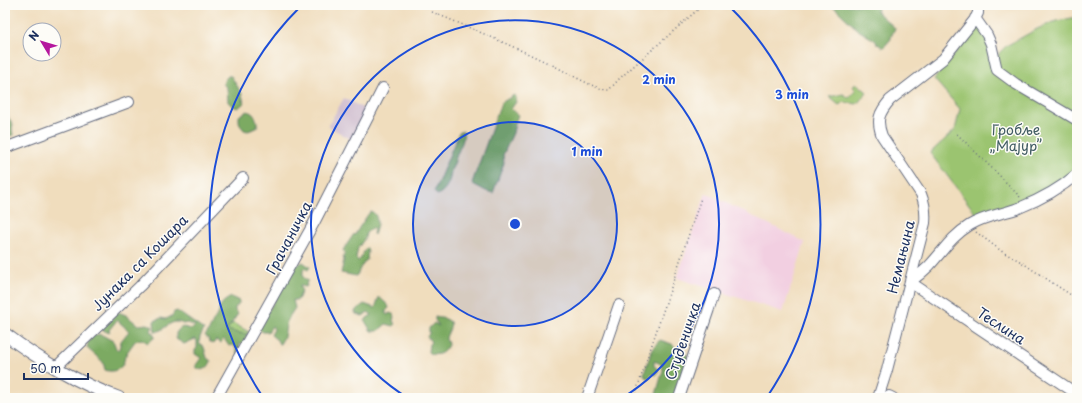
<svg xmlns="http://www.w3.org/2000/svg" width="1082" height="403" viewBox="0 0 1082 403" font-family="'Playpen Sans',sans-serif">
	<rect width="100%" height="100%" fill="#fdfcf7"/>
	<filter id="ink" filterUnits="userSpaceOnUse"><feTurbulence type="fractalNoise" baseFrequency=".025" numOctaves="2"/><feDisplacementMap in="SourceGraphic" scale="8" xChannelSelector="R" yChannelSelector="G"/><feConvolveMatrix kernelMatrix="1 2 1 2 8 2 1 2 1" color-interpolation-filters="sRGB"/></filter>
	<filter id="wash" filterUnits="userSpaceOnUse"><feTurbulence type="fractalNoise" baseFrequency=".012" numOctaves="4" result="noise"/><feDisplacementMap in="SourceGraphic" scale="16" xChannelSelector="R" yChannelSelector="G"/><feGaussianBlur stdDeviation="0.9" result="paint"/><feColorMatrix in="noise" values="0 0 0 0 0 0 0 0 0 0 0 0 0 0 0 0 0 1.4 0 .05"/><feComposite in="paint" operator="in"/></filter>
	<g filter="url(#wash)">
		<rect width="100%" height="100%" fill="#f0ddbd"/>
		<path fill="#f2cfe1" d="M706 193 805 242 783 312 677 278Z"/>
		<path fill="#cfbdcf" d="M344 98 368 111 352 140 328 126Z"/>
		<path fill="#9bc46f" stroke="#5b7a66" d="M1077 17V169L1048 191 1016 204 977 215 930 153 955 130 960 109 934 79 982 21 997 61 999 53 1006 46 1037 29 1056 21Z
			M856 83 867 92 857 104 844 102 839 105 829 97 843 94 849 98 856 90 853 87Z
			M233 323 249 332 247 336C241 332 235 333 228 331V328Z"/>
		<path fill="#7caa62" stroke="#4c6c60" d="M829 5H880L876 11 895 28 891 37V39L883 48 878 44 877 45 876 41 858 30 835 8Z
			M228 76H231L242 94 244 103 238 108 232 106 228 102 227 88 223 84 225 79Z
			M514 95 516 97V102L511 109 518 115 515 123 513 133 503 155 504 163 493 193 486 191 473 184 472 183 501 103Z
			M5 103 7 104 8 117 13 124 12 129 13 135 9 136 5 134Z
			M247 111C255 113 258 120 257 128L248 131 244 130 240 125 239 121V116Z
			M463 131C465 139 461 145 458 152 455 158 455 165 451 170 451 179 447 191 437 195L434 192 459 132Z
			M371 211C380 216 377 227 374 235L373 234 374 229 372 228 366 233 365 238 358 248 356 258 358 261 360 259 366 248 368 250 367 260 363 263V265C359 267 360 272 356 276L341 273 344 260 343 257 345 253 343 250 354 234 355 235C358 229 367 215 371 211Z
			M303 262 310 267 308 270 304 268 303 271V277L308 281 306 283 307 286 304 287 300 285V288L302 290 298 300H293L295 308 287 320 284 337 280 344H279L277 340 271 335 274 329 272 326 268 332H263L258 329 293 267Z
			M231 297 239 301V303L235 308V311L238 314 228 328V330L237 333 247 334 244 344 241 343 240 344 238 354 234 345 229 346 224 339 220 343 216 340 213 344 209 342 208 338H206L205 336C211 329 212 320 219 313 219 304 224 301 231 297Z
			M379 297 388 305 389 308 386 311V314L388 315 389 313 393 314 394 316 393 322 396 324 394 326 386 324 378 331H371L365 321 367 318 372 315 368 312 363 316 356 314 355 312 356 310 364 304 375 308Z
			M177 311 204 330 200 337 199 343 204 347 207 358 211 361C209 368 202 373 196 367V365L201 358 195 354V350L197 348V340L195 339 184 344 176 339V333C182 324 184 328 192 329L195 326 187 323 183 324C171 317 165 331 155 332L154 321 161 318 166 319 172 316 174 312Z
			M118 312 126 315 138 325C145 325 147 322 153 327L151 330 155 337 148 343 142 339 135 341C132 346 128 350 126 355 124 357 125 359 124 361 122 370 112 373 105 370L103 362 87 348C88 338 95 331 104 336 107 338 110 339 113 341 115 344 115 347 117 350L119 349 121 341 129 331 117 320 109 330 110 332 109 333 101 329Z
			M435 317C439 318 445 318 448 320 455 324 446 334 446 339 447 341 448 343 448 345 444 353 439 356 430 354L428 352 429 344 431 342 427 336 429 334V328L434 323 439 326 435 320Z
			M660 340 672 344 678 350V353H684L687 355 688 359 676 390 675 395 672 398H655L663 370 661 364 654 361V366L659 370 655 375 653 374 648 378 645 377 644 374C647 364 652 346 660 340Z"/>
	</g>
	<g filter="url(#ink)">
		<g fill="none" stroke-linecap="round" stroke-linejoin="round">
			<g stroke="#666c7f" stroke-width="12">
				<path id="minor" d="M975 18 987 35 991 44 997 70 1016 84 1077 120
					M5 148 129 102
					M1077 174C1061 188 1039 200 1019 208 1002 214 985 216 970 225 952 236 943 251 929 266 923 272 917 277 910 282L1077 394
					M56 367 140 286 243 178
					M216 398 315 221 383 88
					M587 398 619 305
					M679 398 714 294
					M878 398 887 370 925 223C926 212 925 204 921 194L882 136C876 120 879 113 890 100L943 59 975 19 978 13V5
					M881 398 889 396 893 398"/>
			</g>
			<g stroke="#666c7f" stroke-width="14">
				<path id="tertiary" d="M5 334C38 359 80 384 119 398"/>
			</g>
			<path stroke="#666c7f" stroke-width="1.5" stroke-dasharray="1 3" stroke-linecap="butt" d="M432 12C471 28 510 45 548 63 562 69 595 90 609 90L619 79 703 5
				M957 134 1000 176 1020 197
				M976 232 1004 253 1018 260 1077 299
				M634 398 701 198"/>
			<use href="#minor" stroke="#fff" stroke-width="10"/>
			<use href="#tertiary" stroke="#fff" stroke-width="12"/>
		</g>
	</g>
	<circle cx="515" cy="224" r="102" fill="#1d4ed8" fill-opacity=".12"/>
	<g fill="none" stroke="#1d4ed8" stroke-width="2">
		<circle cx="515" cy="224" r="102"/>
		<path d="M408 398A204 204 0 1 1 622 398"/>
		<path d="M263 397A306 306 0 0 1 301 6M729 6A306 306 0 0 1 767 397"/>
	</g>
	<g text-anchor="middle" stroke-width="3" stroke-linejoin="round" paint-order="stroke">
		<g font-size="14" fill="#415c63" stroke="#fdfcf7">
			<text x="1016" y="135">Гробље<tspan x="1016" dy="16">„Мајур”</tspan></text>
		</g>
		<g font-size="14" fill="#1b2f5e" stroke="#fdfcf7">
			<text transform="translate(289 238) rotate(-62)" y="5">Грачаничка</text>
			<text transform="translate(901 257) rotate(-76)" y="5">Немањина</text>
			<text transform="translate(140 263) rotate(-45)" y="5">Јунака са Кошара</text>
			<text transform="translate(1001 326) rotate(33)" y="5">Теслина</text>
			<text transform="translate(683 341) rotate(-71)" y="5">Студеничка</text>
		</g>
	</g>
	<circle cx="515" cy="224" r="6" fill="#1d4ed8" stroke="#fdfcf7" stroke-width="2"/>
	<g font-size="12" text-anchor="middle" font-weight="bold" fill="#1d4ed8" stroke="#fdfcf7" stroke-width="3" stroke-linejoin="round" paint-order="stroke">
		<text x="659" y="84">2 min</text>
		<text x="792" y="99">3 min</text>
		<text x="587" y="156">1 min</text>
	</g>
	<rect width="1082" height="403" fill="none" stroke="#fdfcf7" stroke-width="20"/>
	<g transform="translate(42 42) rotate(308)"><circle r="19" fill="#fdfcf7" stroke="#a3aaba"/>
	<path d="M0-3L7 15L0 10L-7 15Z" fill="#b5179e"/>
	<text y="-6" font-size="11" font-weight="bold" text-anchor="middle" fill="#1b2f5e">N</text>
	</g>
	<path d="M24 373v6h64v-6" fill="none" stroke="#1b2f5e" stroke-width="2"/>
	<text x="30" y="373" font-size="12" fill="#1b2f5e" stroke="#fdfcf7" stroke-width="3" paint-order="stroke">50 m</text>
</svg>
